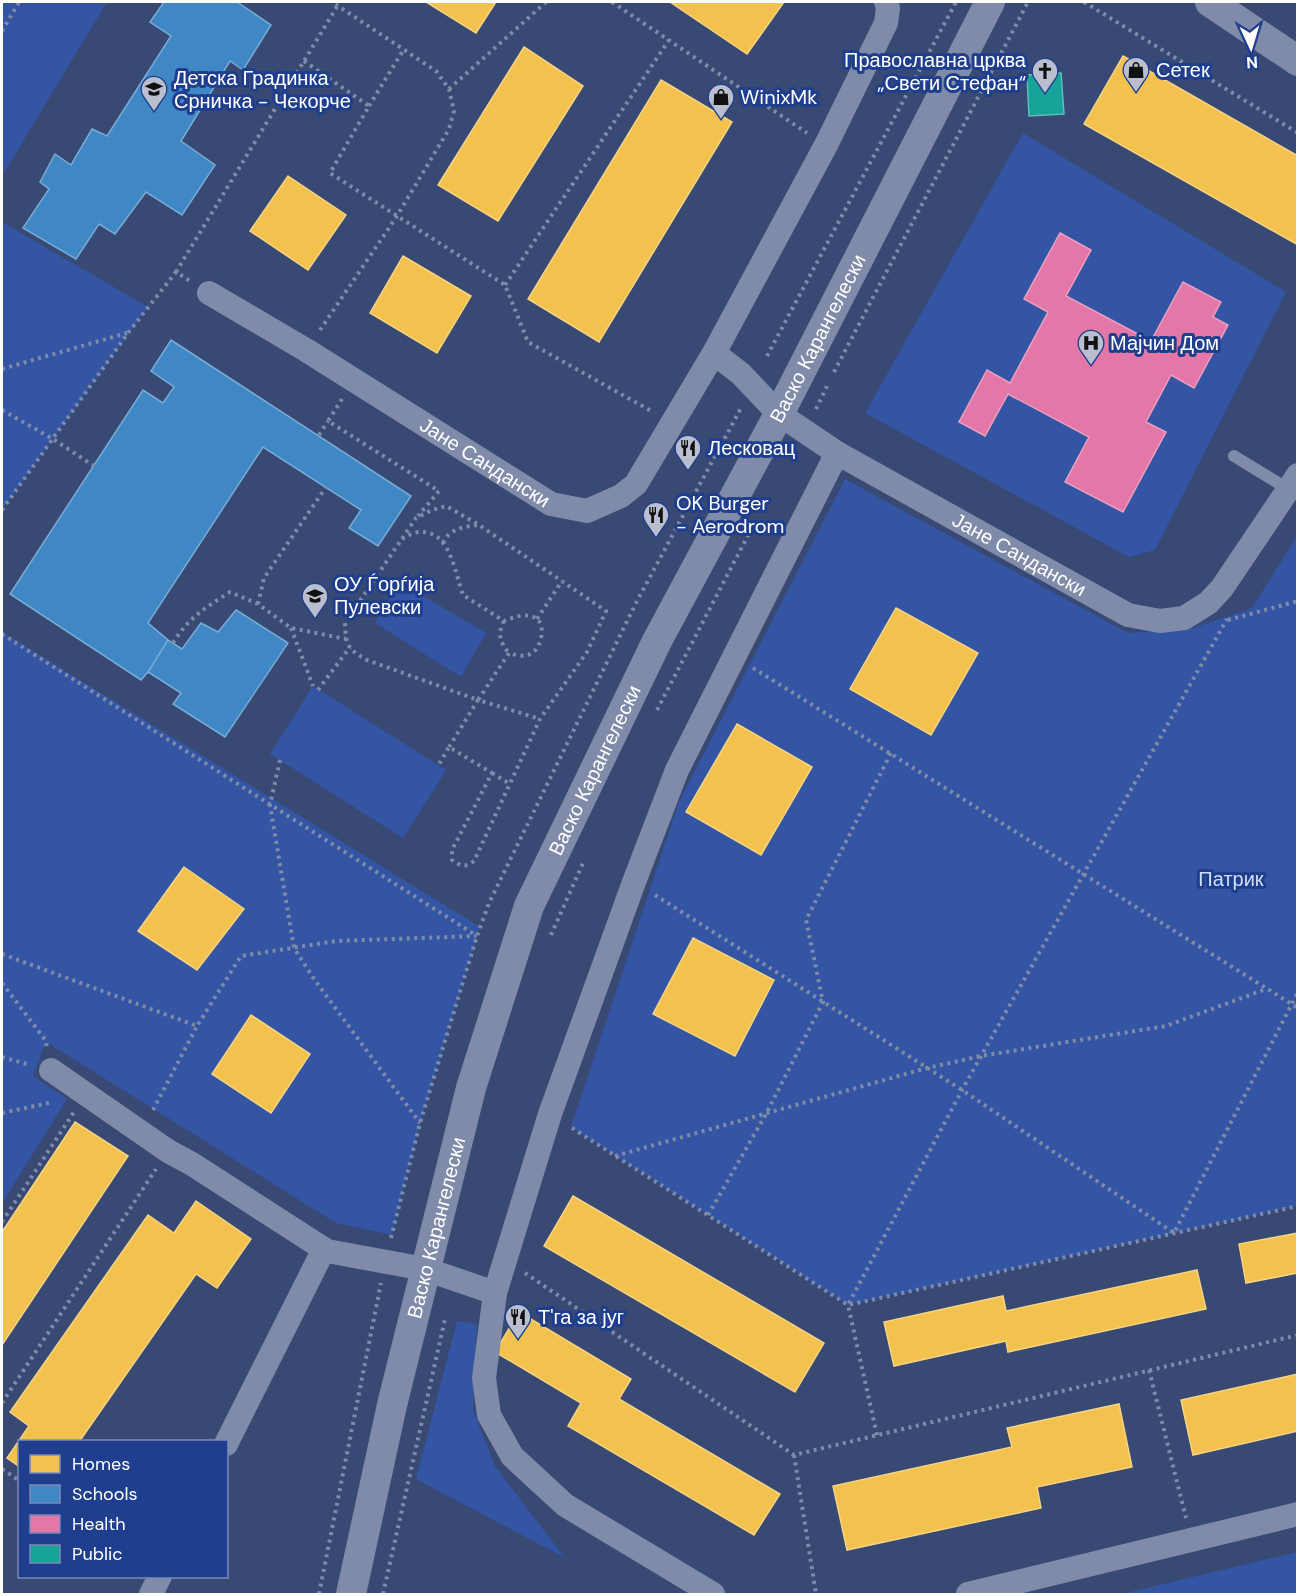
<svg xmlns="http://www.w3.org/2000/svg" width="1299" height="1596" viewBox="0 0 1299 1596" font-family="'DM Sans',sans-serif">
	<rect width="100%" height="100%" fill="#384974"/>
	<path fill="#3355a4" d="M2 2H107L2 176Z
		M1023 133 1286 292 1155 550 1129 557 865 413Z
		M2 222 148 307 2 510Z
		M845 479 1128 633 1190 629 1252 608 1297 536V1206L848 1305 571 1127 679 802Z
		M400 582 486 633 461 677 375 623Z
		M2 632 480 927 420 1123 392 1235 336 1223 46 1042 33 1076 67 1099 2 1203Z
		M313 686 446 770 403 838 270 754Z
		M457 1321 477 1324 473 1410 495 1466 565 1558 416 1479Z
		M1297 1552V1594H1122Z"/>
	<path fill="#f2c14e" stroke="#f6d483" stroke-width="1.5" d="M426 2H496L476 33Z
		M670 2H784L747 54Z
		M524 47 583 86 498 221 438 185Z
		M1123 56 1298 156V245L1084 124Z
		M661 80 732 122 599 342 528 299Z
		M288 176 346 215 308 270 250 231Z
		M403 256 471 296 437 353 370 313Z
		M896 608 978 653 931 735 850 689Z
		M737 724 812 767 761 855 686 812Z
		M184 867 244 909 197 970 138 931Z
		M693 938 774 980 735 1056 653 1014Z
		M251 1015 310 1054 271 1113 212 1074Z
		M75 1122 128 1156 2 1345V1232Z
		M573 1196 824 1343 795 1392 544 1246Z
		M196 1201 251 1239 217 1288 196 1274 79 1442H20V1467L7 1458 29 1426 10 1412 148 1215 174 1233Z
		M1298 1233V1273L1246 1283 1239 1244Z
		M1197 1270 1206 1309 1008 1352 1006 1341 894 1366 884 1322 1003 1296 1006 1311Z
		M519 1312 631 1379 619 1399 780 1494 754 1535 568 1426 581 1403 495 1352Z
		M1298 1374V1431L1193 1455 1181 1400Z
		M1119 1404 1132 1467 1037 1487 1041 1508 847 1550 833 1486 1012 1447 1007 1428Z"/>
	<path fill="#3f88c5" stroke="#79acd6" stroke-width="1.5" d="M164 2H237L271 25 243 70 230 61 181 141 215 165 182 215 146 192 115 234 99 224 76 259 23 228 49 189 40 182 55 154 71 165 92 129 107 136 171 36 150 22Z
		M171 340 411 496 378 546 349 528 361 510 263 447 148 623 168 640 148 672 141 680 10 594 143 390 163 403 174 387 151 371Z
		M236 610 288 643 225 737 173 704 181 693 148 672 168 640 182 649 201 623 218 632Z"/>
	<path fill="#e377a8" stroke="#eba0c2" stroke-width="1.5" d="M1060 233 1091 250 1066 296 1151 341 1183 282 1221 302 1213 317 1228 325 1194 388 1171 375 1146 422 1166 432 1123 512 1065 482 1089 437 1008 394 985 436 959 422 987 370 1010 383 1048 312 1024 299Z"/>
	<path fill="#17a398" stroke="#5dbfb7" stroke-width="1.5" d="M1061 73 1064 114 1029 116 1027 75Z"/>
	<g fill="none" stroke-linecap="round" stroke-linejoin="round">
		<path stroke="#7f8ba8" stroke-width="4" stroke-dasharray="3 4.5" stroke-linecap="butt" d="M612 2 807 133
			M1084 2 1298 133
			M2 31 19 2
			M304 61 369 106 330 173 505 285 528 342 653 412
			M449 89 546 2
			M369 106 404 49
			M176 272 338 5
			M505 285 669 40
			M320 330 397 216 449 129 454 111 449 89 436 71 332 2
			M767 356 956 2
			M2 369 127 333
			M834 372 1028 2
			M342 399 328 421 439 491 418 516
			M816 409 828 384
			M2 410 53 439 94 466
			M319 435 328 421
			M2 510 128 333 176 272 190 281
			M402 539C407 536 414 532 420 532 450 530 455 573 463 595L504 621C513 617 528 612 537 619 546 626 541 648 532 653 525 658 516 655 509 653L478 700 367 660C347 649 346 645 345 623L416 518 432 510 446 506 479 525 606 611 587 652 540 719 474 861C466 868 460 866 452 860V850L492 773 449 747 438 766
			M443 543C449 529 463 527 477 525
			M258 604 264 578 326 487
			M537 619 562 581
			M1228 620 1298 601
			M504 621C497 634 500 642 509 653
			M291 628 313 686
			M2 634 477 936
			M173 643C189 617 205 608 230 592L258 604 291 628 346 639
			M753 668 1298 1008
			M318 690 350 647
			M657 710 756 520
			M449 747 478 700 540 719
			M280 760 270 805 294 948 314 979 420 1123
			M492 773 510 784
			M655 895 962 1090 1174 1233 1298 992
			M551 935 583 863
			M2 954 197 1026 241 956 336 941 476 936
			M2 983 46 1041 47 1048
			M2 1057 30 1065
			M153 1110 197 1026
			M2 1113 53 1102
			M572 1128 848 1305 1298 1206
			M615 1156 927 1068 981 1056 1166 1026 1266 989
			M708 1215 766 1114 823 1002 806 920 891 753
			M2 1222 74 1112
			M391 1238 420 1123 477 936 489 903 637 601 741 408
			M525 1273 794 1455 1298 1335
			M1149 1370 1186 1518
			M2 1403 156 1169
			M877 1435 848 1305 962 1090 1227 619
			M794 1455 816 1594
			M2 1469 20 1481
			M319 1594 381 1283
			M383 1594 445 1319"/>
		<path stroke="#7f8ba8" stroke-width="12" d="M1234 456 1288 489"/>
		<g stroke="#7f8ba8" stroke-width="24">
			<path id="s1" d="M209 293 306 350 551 504 587 511 621 496 636 484 714 353 826 145 886 23 888 8 886 2"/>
			<path id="s2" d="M714 353 741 374 779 414 837 453 1128 615 1160 621 1184 618 1208 603 1222 588 1298 475"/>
			<path d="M51 1070 168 1151 192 1164 327 1251 425 1269 495 1293"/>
			<path d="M226 1444 324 1249"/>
			<path d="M151 1594 160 1576"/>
			<path d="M713 1594 565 1505 512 1456 489 1415 484 1378 495 1293 550 1114 634 882 677 770 837 453"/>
			<path d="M968 1594 1298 1514"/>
		</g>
		<g stroke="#7f8ba8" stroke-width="30">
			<path d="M1210 2 1298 61"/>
			<path id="s3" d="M351 1594 392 1405 471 1088 529 906 657 641 779 414 990 2"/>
		</g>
	</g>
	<defs>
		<g id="shop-pin" transform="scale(1.35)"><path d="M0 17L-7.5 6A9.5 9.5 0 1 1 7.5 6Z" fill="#b9bfce" stroke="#1f3e8d"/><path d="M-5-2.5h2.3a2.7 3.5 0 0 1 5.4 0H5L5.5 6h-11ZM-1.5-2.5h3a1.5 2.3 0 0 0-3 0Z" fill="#111"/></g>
		<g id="church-pin" transform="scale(1.35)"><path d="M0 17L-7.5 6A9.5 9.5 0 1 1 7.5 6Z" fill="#b9bfce" stroke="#1f3e8d"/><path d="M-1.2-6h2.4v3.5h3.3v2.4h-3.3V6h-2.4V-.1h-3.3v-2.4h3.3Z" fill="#111"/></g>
		<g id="school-pin" transform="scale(1.35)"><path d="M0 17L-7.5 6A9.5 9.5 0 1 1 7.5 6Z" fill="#b9bfce" stroke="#1f3e8d"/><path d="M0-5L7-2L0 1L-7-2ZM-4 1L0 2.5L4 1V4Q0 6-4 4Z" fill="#111"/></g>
		<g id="hospital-pin" transform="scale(1.35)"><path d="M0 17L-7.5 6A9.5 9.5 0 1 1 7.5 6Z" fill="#b9bfce" stroke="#1f3e8d"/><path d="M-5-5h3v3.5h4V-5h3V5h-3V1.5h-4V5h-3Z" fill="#111"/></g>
		<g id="restaurant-pin" transform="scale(1.35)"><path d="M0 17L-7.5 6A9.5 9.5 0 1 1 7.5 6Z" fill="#b9bfce" stroke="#1f3e8d"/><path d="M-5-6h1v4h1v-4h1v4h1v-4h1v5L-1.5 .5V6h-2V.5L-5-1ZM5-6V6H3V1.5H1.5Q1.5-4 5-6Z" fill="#111"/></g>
	</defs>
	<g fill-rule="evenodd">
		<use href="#shop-pin" x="1136" y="70"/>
		<use href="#church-pin" x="1045" y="71"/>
		<use href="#school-pin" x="154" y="89"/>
		<use href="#shop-pin" x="721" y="97"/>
		<use href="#hospital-pin" x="1091" y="343"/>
		<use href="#restaurant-pin" x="688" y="448"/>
		<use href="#restaurant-pin" x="656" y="515"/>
		<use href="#school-pin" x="315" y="596"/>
		<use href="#restaurant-pin" x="518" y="1317"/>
	</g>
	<g text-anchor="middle" stroke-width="6" stroke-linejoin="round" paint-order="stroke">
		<g font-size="20" fill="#fff" stroke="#1f3e8d" text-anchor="start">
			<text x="1026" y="67" text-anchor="end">Православна црква<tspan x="1026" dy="23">„Свети Стефан“</tspan></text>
			<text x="1156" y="77">Сетек</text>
			<text x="174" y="85">Детска Градинка<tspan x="174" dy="23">Срничка - Чекорче</tspan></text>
			<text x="740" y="104">WinixMk</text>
			<text x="1110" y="350">Мајчин Дом</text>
			<text x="708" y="455">Лесковац</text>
			<text x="676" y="510">OK Burger<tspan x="676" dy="23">- Aerodrom</tspan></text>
			<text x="334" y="591">ОУ Ѓорѓија<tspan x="334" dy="23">Пулевски</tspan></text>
			<text x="538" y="1324">Т'га за југ</text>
		</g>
		<g font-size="20" fill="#fff" stroke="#1f3e8d">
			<text dy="7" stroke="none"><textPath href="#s3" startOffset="1348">Васко Карангелески</textPath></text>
			<text dy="7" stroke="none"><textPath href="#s1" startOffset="324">Јане Сандански</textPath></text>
			<text dy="7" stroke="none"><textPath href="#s2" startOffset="368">Јане Сандански</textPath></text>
			<text dy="7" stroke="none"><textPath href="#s3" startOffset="862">Васко Карангелески</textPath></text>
			<text dy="7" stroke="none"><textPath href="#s3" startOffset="376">Васко Карангелески</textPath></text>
		</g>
		<g font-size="20" fill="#d2def9" stroke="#1f3e8d">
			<text x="1231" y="886">Патрик</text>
		</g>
	</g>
	<rect width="1299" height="1596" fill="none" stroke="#ffffff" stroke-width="6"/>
	<rect x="18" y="1440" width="210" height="138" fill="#1f3e8d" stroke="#798bbb" stroke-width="1.5"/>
	<rect x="30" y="1455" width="30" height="18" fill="#f2c14e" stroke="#798bbb" stroke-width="1.5"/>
	<text x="72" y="1470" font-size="18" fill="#ffffff">Homes</text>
	<rect x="30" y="1485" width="30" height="18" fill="#3f88c5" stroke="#798bbb" stroke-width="1.5"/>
	<text x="72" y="1500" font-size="18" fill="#ffffff">Schools</text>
	<rect x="30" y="1515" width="30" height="18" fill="#e377a8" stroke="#798bbb" stroke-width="1.5"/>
	<text x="72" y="1530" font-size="18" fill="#ffffff">Health</text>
	<rect x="30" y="1545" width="30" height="18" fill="#17a398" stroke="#798bbb" stroke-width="1.5"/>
	<text x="72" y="1560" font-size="18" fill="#ffffff">Public</text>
	<g transform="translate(1251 48) rotate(176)" stroke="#1f3e8d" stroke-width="4.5" paint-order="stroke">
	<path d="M0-4.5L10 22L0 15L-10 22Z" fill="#ffffff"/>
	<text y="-9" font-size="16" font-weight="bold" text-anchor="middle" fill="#ffffff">N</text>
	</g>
</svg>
